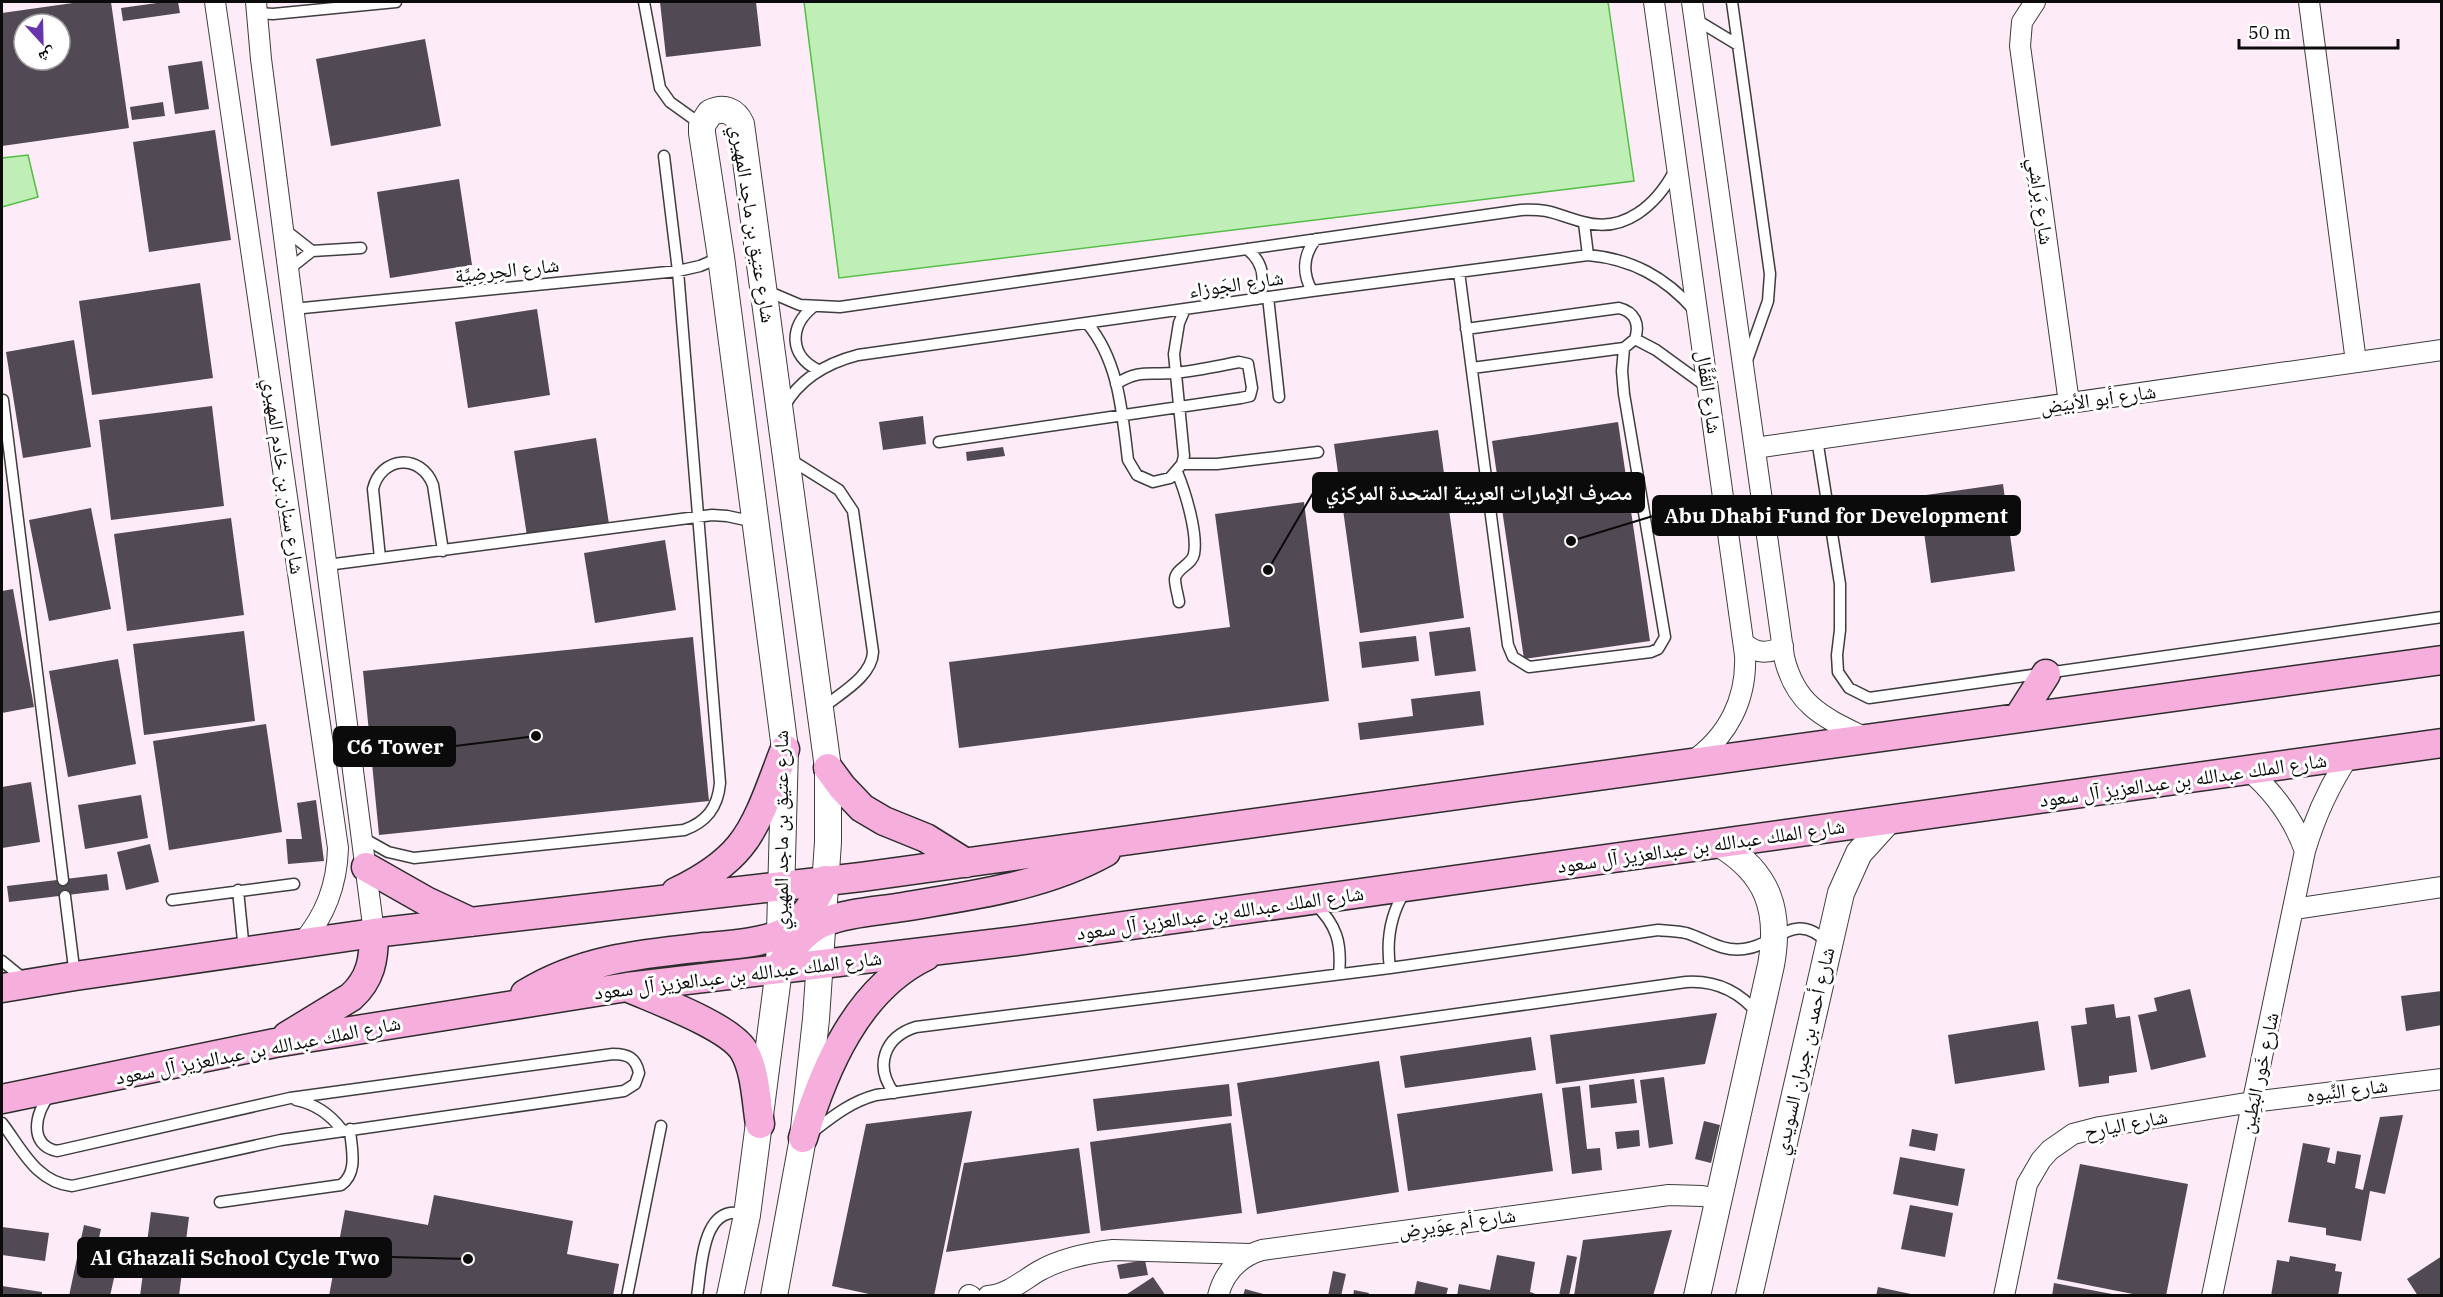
<svg xmlns="http://www.w3.org/2000/svg" width="2443" height="1297" viewBox="0 0 2443 1297" font-family="'IBM Plex Serif','Noto Naskh Arabic',serif">
	<rect width="100%" height="100%" fill="#fdecf8"/>
	<path fill="#bfefb6" stroke="#54bd45" stroke-width="1.5" d="M804 2H1608L1634 181 839 278Z
		M28 155 38 197 2 207V158Z"/>
	<path fill="#514953" fill-rule="evenodd" d="M80 2H111L129 128 2 146V13ZM24 24H60V60H24Z
		M164 2H178L180 13 123 21 121 8Z
		M660 2H756L761 46 666 57Z
		M425 39 441 126 331 146 316 59Z
		M202 61 209 109 175 114 168 66Z
		M163 102 165 116 132 120 130 107Z
		M215 130 231 240 149 252 133 142Z
		M459 179 472 265 390 278 377 192Z
		M200 283 213 378 92 395 79 301Z
		M537 309 550 395 468 408 455 322Z
		M74 340 91 447 23 458 6 352Z
		M212 406 224 506 111 520 99 420Z
		M923 416 926 444 883 450 879 422Z
		M1618 422 1650 641 1524 659 1492 441Z
		M1438 430 1464 618 1360 633 1334 444Z
		M596 438 609 524 527 536 514 451Z
		M1003 447 1005 456 967 461 966 452Z
		M2003 484 2015 571 1931 583 1919 496Z
		M1304 502 1329 701 959 748 949 662 1230 627 1215 514Z
		M91 508 111 609 49 621 29 520Z
		M231 518 244 615 127 631 114 534Z
		M665 540 676 610 595 623 584 553Z
		M13 589 34 707 2 713V591Z
		M1470 627 1476 671 1435 676 1429 632Z
		M244 631 255 721 144 735 133 644Z
		M1416 636 1419 661 1362 668 1359 642Z
		M693 637 709 801 379 835 363 671Z
		M118 659 136 764 68 777 49 671Z
		M1480 691 1484 725 1360 740 1358 723 1413 716 1411 699Z
		M266 724 282 832 169 850 153 741Z
		M31 782 40 842 2 848V787Z
		M141 795 148 838 85 849 78 805Z
		M316 800 324 861 288 864 286 839H302L297 803Z
		M150 844 159 882 126 890 117 852Z
		M107 874 109 890 9 902 7 886Z
		M2190 989 2206 1057 2151 1070 2138 1015 2157 1011 2154 998Z
		M2442 991V1025L2406 1031 2401 996Z
		M2114 1004 2116 1018 2130 1016 2137 1072 2109 1076V1083L2079 1087 2071 1026 2087 1024 2085 1008Z
		M1717 1013 1705 1064 1556 1084 1550 1035Z
		M2038 1021 2045 1070 1955 1084 1948 1035Z
		M1531 1037 1536 1070 1405 1088 1400 1056Z
		M1379 1061 1399 1192 1257 1214 1237 1083Z
		M1664 1077 1673 1144 1649 1148 1640 1080Z
		M1634 1079 1637 1103 1591 1108 1589 1085Z
		M1229 1084 1232 1116 1097 1131 1093 1099Z
		M1580 1086 1587 1149 1600 1148 1602 1170 1572 1174 1562 1088Z
		M1542 1093 1553 1171 1408 1191 1397 1114Z
		M972 1111 934 1296H878L832 1286 866 1124Z
		M2403 1115 2385 1194 2370 1191 2361 1241 2326 1235V1228L2288 1222 2303 1143 2330 1148 2327 1162 2335 1164 2337 1151 2361 1155 2355 1188 2363 1190 2380 1117Z
		M1704 1121 1720 1125 1711 1163 1695 1159Z
		M1231 1123 1242 1213 1101 1231 1090 1142Z
		M1912 1129 1938 1134 1935 1151 1909 1146Z
		M1639 1130 1640 1146 1617 1149 1615 1132Z
		M1079 1148 1090 1233 946 1252 964 1163Z
		M1900 1157 1965 1169 1958 1206 1893 1194Z
		M2080 1164 2188 1184 2166 1296H2143L2057 1279Z
		M434 1195 573 1221 567 1254 619 1264 613 1296H329L345 1210 428 1225Z
		M1910 1205 1953 1213 1945 1257 1901 1249Z
		M151 1212 189 1217 179 1296H140Z
		M84 1225 101 1229 96 1251 119 1256 110 1296H69Z
		M2 1227 49 1233 45 1261 2 1255Z
		M1672 1230 1653 1296H1574L1583 1240Z
		M1497 1255 1535 1262 1530 1292 1541 1296H1457L1459 1284 1490 1290Z
		M1567 1255 1577 1257 1569 1296H1559Z
		M2290 1256 2336 1264 2335 1271 2342 1272 2338 1296H2271L2277 1260 2289 1262Z
		M2442 1256V1296H2418L2407 1279Z
		M1145 1260 1148 1275 1120 1279 1117 1265Z
		M1333 1271 1346 1274 1341 1296H1328Z
		M1153 1277 1166 1296H1124Z
		M1417 1281 1448 1288 1446 1296H1414Z
		M2054 1283 2112 1294V1296H2052Z
		M2 1286 42 1292V1296H2Z
		M1878 1287 1911 1294V1296H1876Z
		M1245 1289 1267 1295V1296H1243Z
		M1354 1290 1369 1293 1368 1296H1353Z"/>
	<g fill="none" stroke-linecap="round" stroke-linejoin="round">
		<g stroke="#3e3e3e" stroke-width="13">
			<path id="service" d="M644 2 660 88 670 102 702 125
				M1732 2 1770 274 1768 301 1746 363
				M258 13 273 14 396 2
				M1695 19 1738 45
				M1584 223 1588 255
				M284 229 312 251
				M1247 249C1263 262 1267 280 1257 299
				M288 270 312 251 361 248
				M1459 272 1508 645 1513 657 1529 667 1651 652 1658 649 1665 637 1624 394 1622 371 1624 348
				M767 291 800 305 840 307 1521 210C1549 208 1557 215 1583 222 1625 234 1657 204 1675 170
				M1312 291C1302 273 1303 255 1316 239
				M1268 297 1279 397
				M813 307C789 326 789 356 818 370
				M293 309 678 271 700 266 721 257
				M1087 323C1119 361 1122 412 1128 460L1137 475 1153 482 1170 478 1182 464 1184 456 1174 354 1179 323 1185 309
				M1466 329 1619 308C1635 312 1640 324 1635 339L1624 348 1472 368
				M1635 339 1656 350 1707 387
				M3 400 63 880
				M784 407C800 378 827 363 858 355L1312 291 1588 255C1632 259 1665 277 1694 310
				M1817 439 1840 584V630L1837 655 1838 672 1849 688 1869 698 2442 617
				M939 442 1241 398 1250 396 1252 388 1248 364 1239 362C1218 366 1196 371 1174 373 1150 375 1139 369 1116 384
				M788 458 839 490 853 511 873 652C872 677 839 694 821 709
				M1182 464H1217L1318 452
				M1177 472C1185 491 1198 533 1194 554 1192 565 1176 568 1175 579 1175 586 1178 595 1179 602
				M380 558 373 489C381 456 421 453 433 485L443 551
				M327 565 712 515 727 516 755 522
				M363 838 388 852 414 858 684 830C707 822 718 807 720 783L678 271 664 156
				M238 890 244 951
				M65 896 75 976
				M172 900 294 884
				M1314 903C1337 925 1342 943 1339 974
				M2 961 24 979
				M1390 968C1386 940 1390 915 1405 891
				M894 1093C874 1066 884 1037 916 1027L1390 968 1658 930C1667 931 1677 931 1686 933 1706 939 1721 952 1744 949 1778 945 1794 909 1828 943
				M296 1100C316 1104 330 1114 342 1130
				M2 1123C22 1149 36 1182 72 1186L281 1140 624 1091 635 1084 639 1073C636 1058 628 1054 613 1054L290 1098 57 1151C28 1145 35 1112 50 1095
				M811 1133C832 1117 850 1102 876 1095L1686 982C1716 980 1739 991 1758 1014
				M220 1202 341 1185C359 1172 351 1148 350 1129
				M627 1296 661 1126
				M697 1296C702 1267 701 1200 747 1215"/>
		</g>
		<g stroke="#3e3e3e" stroke-width="22">
			<path id="minor" d="M215 2 338 848C337 885 326 915 302 943
				M256 2 261 59 374 933
				M1654 2 1745 655C1747 699 1728 737 1691 762
				M1692 2 1784 657C1796 707 1825 718 1868 739
				M2035 2 2022 22 2020 46 2069 403
				M2309 2 2356 362
				M1755 448 2442 350
				M1744 643C1756 654 1769 654 1783 646
				M2248 770C2275 793 2293 818 2305 851
				M2294 909 2442 887
				M969 1295 971 1296
				M988 1296C1008 1294 1022 1281 1039 1271 1062 1258 1087 1253 1113 1250L1250 1254
				M1218 1296C1224 1272 1239 1257 1262 1250L1669 1195 1702 1196 1718 1199
				M2004 1296 2027 1184 2041 1160 2050 1150 2073 1134 2100 1127 2252 1102 2442 1079
				M2212 1296 2305 851C2315 817 2329 786 2349 756"/>
		</g>
		<g stroke="#3e3e3e" stroke-width="28">
			<path id="tertiary" d="M730 1296 747 1215 779 969 785 749 721 257 702 133V125L710 113C724 106 735 111 741 124L828 768V842L816 1019 803 1138 774 1296
				M1697 1296 1771 965C1781 910 1768 873 1720 844
				M1749 1296 1841 893 1859 853 1889 820"/>
		</g>
		<g stroke="#2d2d2d" stroke-width="31">
			<path id="secondary" d="M2018 718 2046 674
				M828 768 842 787 862 808 884 821 926 838 966 863
				M366 867 426 901 471 922
				M676 892C699 881 723 867 740 846 760 822 773 779 785 749
				M779 969C789 951 802 932 822 923 844 913 879 911 903 907 972 895 1043 887 1106 852
				M627 987C656 1000 729 1026 744 1051 756 1072 756 1101 760 1124
				M2 988 75 976 374 933 861 877 2442 660
				M525 994C582 959 641 954 706 947 728 945 763 943 783 933 804 921 815 901 825 880
				M287 1036 351 997C371 979 374 959 374 933
				M2 1099 275 1043 627 987 1016 941 2442 743
				M803 1138C824 1069 857 989 926 956"/>
		</g>
		<use href="#service" stroke="#fff" stroke-width="10"/>
		<use href="#minor" stroke="#fff" stroke-width="20"/>
		<use href="#tertiary" stroke="#fff" stroke-width="26"/>
		<use href="#secondary" stroke="#f6aedc" stroke-width="28"/>
	</g>
	<g text-anchor="middle" stroke-width="6" stroke-linejoin="round" paint-order="stroke">
		<g font-size="20" fill="#0b0b0b" stroke="#fff">
			<text transform="translate(2041 201) rotate(82)" y="7">شارع بَراشِي</text>
			<text transform="translate(753 224) rotate(81)" y="7">شارع عتيق بن ماجد المهيري</text>
			<text transform="translate(507 270) rotate(-6)" y="7">شارع الحِرضِيَّة</text>
			<text transform="translate(1236 284) rotate(-8)" y="7">شارع الجَوزاء</text>
			<text transform="translate(1709 392) rotate(82)" y="7">شارع القُفَّال</text>
			<text transform="translate(2098 399) rotate(-8)" y="7">شارع أبو الأبيَض</text>
			<text transform="translate(284 476) rotate(82)" y="7">شارع سنان بن خادم المهيري</text>
			<text transform="translate(2183 780) rotate(-8)" y="7">شارع الملك عبدالله بن عبدالعزيز آل سعود</text>
			<text transform="translate(781 830) rotate(-90)" y="7">شارع عتيق بن ماجد المهيري</text>
			<text transform="translate(1701 846) rotate(-8)" y="7">شارع الملك عبدالله بن عبدالعزيز آل سعود</text>
			<text transform="translate(1220 913) rotate(-8)" y="7">شارع الملك عبدالله بن عبدالعزيز آل سعود</text>
			<text transform="translate(738 975) rotate(-7)" y="7">شارع الملك عبدالله بن عبدالعزيز آل سعود</text>
			<text transform="translate(258 1050) rotate(-11)" y="7">شارع الملك عبدالله بن عبدالعزيز آل سعود</text>
			<text transform="translate(1804 1051) rotate(-77)" y="7">شارع أحمد بن جبران السويدي</text>
			<text transform="translate(2259 1073) rotate(-78)" y="7">شارع خَور البَطِين</text>
			<text transform="translate(2347 1090) rotate(-7)" y="7">شارع النِّيوه</text>
			<text transform="translate(2126 1124) rotate(-11)" y="7">شارع اليارِح</text>
			<text transform="translate(1457 1223) rotate(-8)" y="7">شارع أم عِوَيرِض</text>
		</g>
	</g>
	<path fill="none" stroke="#0b0b0b" stroke-width="2" d="M1268 570L1313 493M1571 541L1653 516M536 736L455 746M468 1259L391 1257"/>
	<g fill="#0b0b0b" stroke="#fff" stroke-width="2">
		<circle cx="1268" cy="570" r="6"/>
		<circle cx="1571" cy="541" r="6"/>
		<circle cx="536" cy="736" r="6"/>
		<circle cx="468" cy="1259" r="6"/>
	</g>
	<g fill="#0b0b0b" stroke="#0b0b0b" stroke-width="2">
		<rect x="1313" y="473" width="331" height="39" rx="6"/>
		<rect x="1653" y="496" width="367" height="39" rx="6"/>
		<rect x="334" y="727" width="121" height="39" rx="6"/>
		<rect x="78" y="1238" width="313" height="39" rx="6"/>
	</g>
	<g font-size="21" text-anchor="middle" font-weight="bold" fill="#fff">
		<text x="1479" y="500">مصرف الإمارات العربية المتحدة المركزي</text>
		<text x="1836" y="523">Abu Dhabi Fund for Development</text>
		<text x="395" y="754">C6 Tower</text>
		<text x="235" y="1265">Al Ghazali School Cycle Two</text>
	</g>
	<rect width="2443" height="1297" fill="none" stroke="#0b0b0b" stroke-width="6"/>
	<g transform="translate(42 42) rotate(158)"><circle r="28" fill="#ffffff" stroke="#9d9d9d" stroke-width="1.5"/>
	<path d="M0-4.5L10 22L0 15L-10 22Z" fill="#6734ab"/>
	<text y="-9" font-size="16" font-weight="bold" text-anchor="middle" fill="#0b0b0b">ش</text>
	</g>
	<path d="M2239 39v9h159v-9" fill="none" stroke="#0b0b0b" stroke-width="3"/>
	<text x="2248" y="39" font-size="18" fill="#0b0b0b" stroke="#ffffff" stroke-width="4.5" paint-order="stroke">50 m</text>
</svg>
